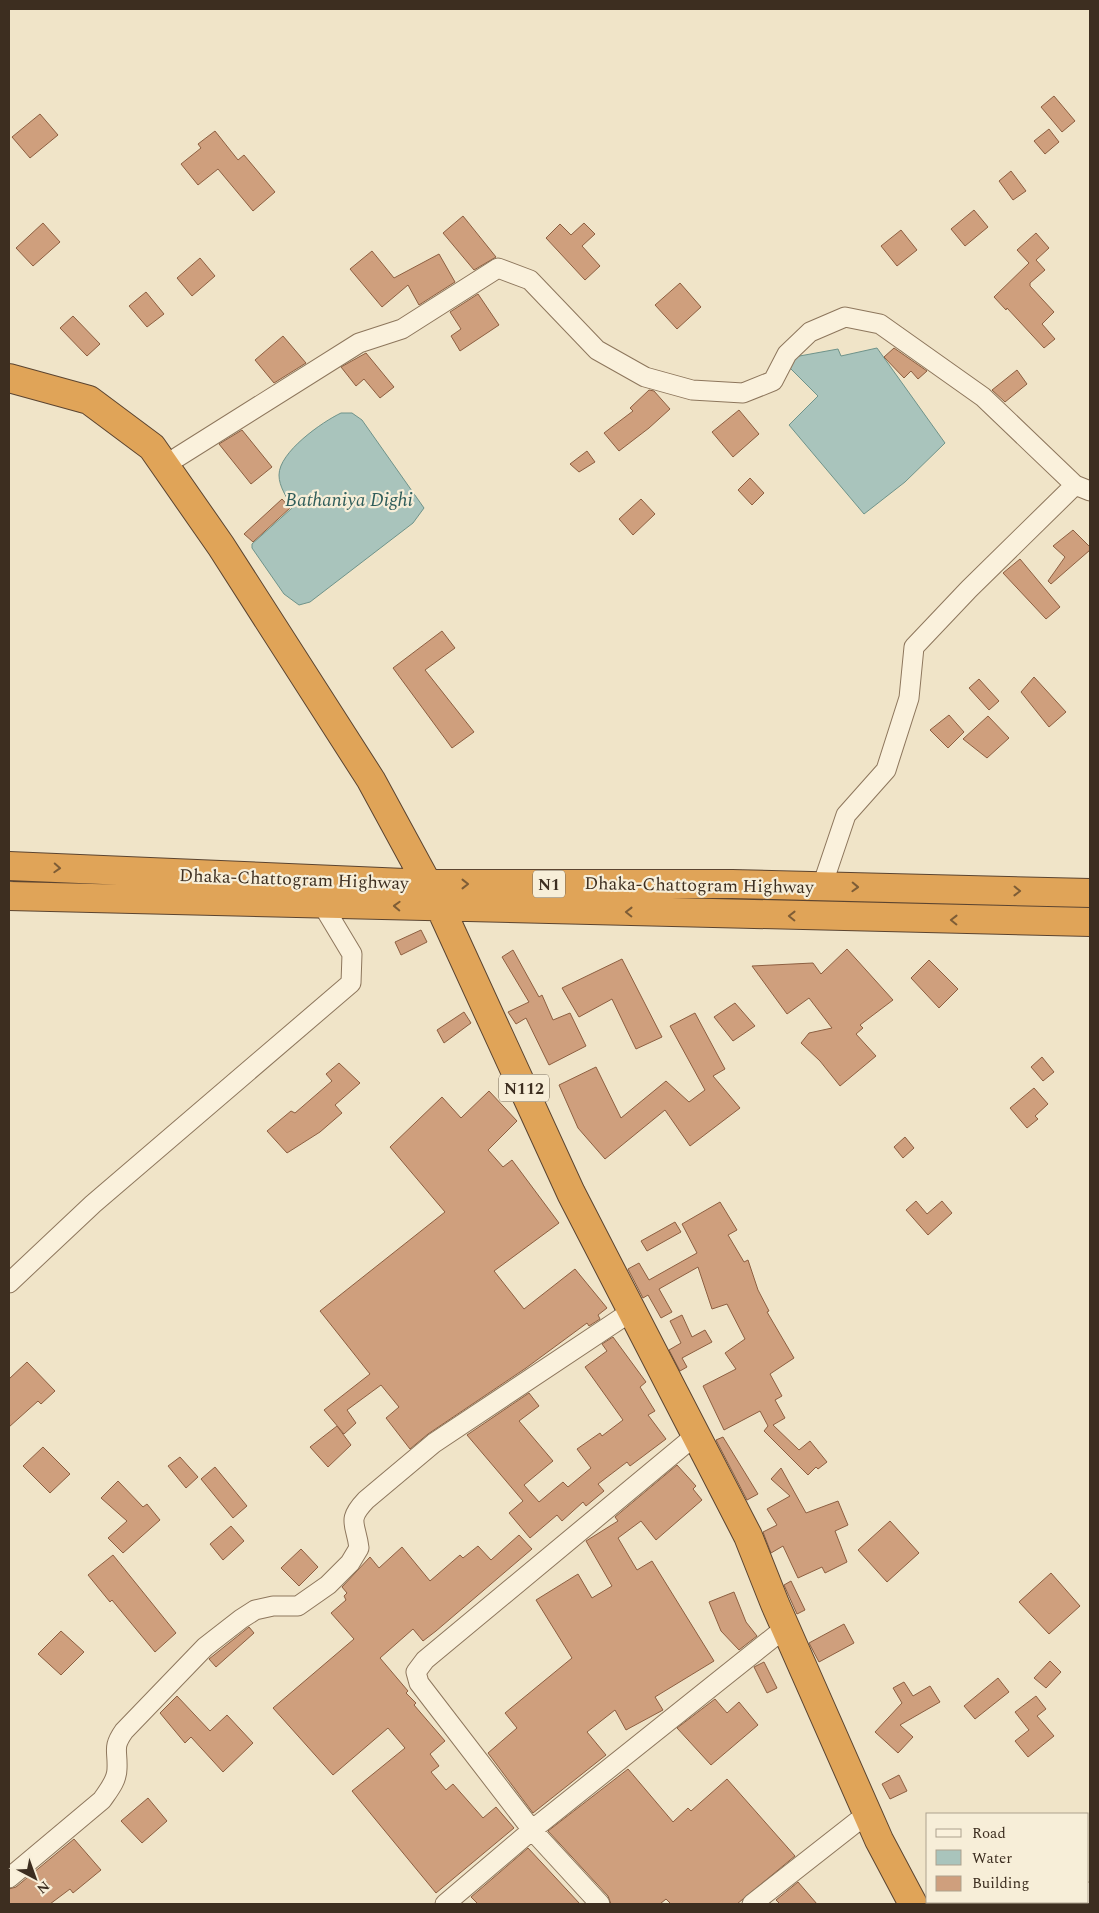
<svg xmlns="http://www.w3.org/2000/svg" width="1099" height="1913" viewBox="0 0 1099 1913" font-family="Spectral,serif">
	<rect width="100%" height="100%" fill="#f0e4c8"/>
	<path fill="#a9c4bc" stroke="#6f938a" d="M877 348 945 443 905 482 864 514 789 425 818 396 790 368 794 357 838 349 841 356Z
		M341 413H352L362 420 424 508 413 523 310 602 299 605 284 594 252 548V544L292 508C287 497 279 487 279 475 279 452 322 422 341 413Z"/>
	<path fill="#cf9f7d" stroke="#8d5f41" d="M1054 96 1075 121 1062 132 1041 107Z
		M40 114 58 135 30 158 12 137Z
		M1049 129 1059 142 1045 154 1034 141Z
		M215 131 238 160 244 155 275 192 253 211 218 169 198 185 181 164 201 148 198 144Z
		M1011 171 1026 191 1013 200 999 181Z
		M974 210 988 227 965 246 951 229Z
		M463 216 496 257 474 270 443 233Z
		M43 223 60 242 33 266 16 248Z
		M584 223 595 234 582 246 600 266 585 280 546 238 560 224 571 235Z
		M901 230 917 250 897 266 881 246Z
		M1036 233 1049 248 1036 260 1045 270 1030 283V286L1054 312 1042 324 1055 339 1044 348 1007 308 1006 310 994 297 1029 263 1017 250Z
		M372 251 394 278 439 254 455 282 419 305 408 285 382 307 350 269Z
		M200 258 215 276 192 296 177 278Z
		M680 283 701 307 677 329 655 305Z
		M146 292 164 314 147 327 129 306Z
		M478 294 499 325 460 351 451 336 461 329 450 312Z
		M73 316 100 344 87 356 60 328Z
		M283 336 306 363 274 383 255 360Z
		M894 348 927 371 918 379 911 371 904 378 884 357Z
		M366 353 394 387 380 398 364 379 356 386 341 367Z
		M1017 370 1027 384 1005 402 992 390Z
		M649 390 654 391 670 409 649 428 619 451 604 433 633 411 630 408Z
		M739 410 759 434 733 457 712 432Z
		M242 430 272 467 251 484 219 444Z
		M587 451 595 462 579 472 570 464Z
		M750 478 764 493 752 505 738 490Z
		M282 499 290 508 253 542 244 534Z
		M641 499 655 514 633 535 619 519Z
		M1073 530 1090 547V550L1051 584 1048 581 1065 557 1053 546Z
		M1020 559 1060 607 1046 619 1003 573Z
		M442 631 455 648 425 670 474 732 452 748 393 668Z
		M1034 677 1066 712 1049 727 1021 692Z
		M979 679 999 701 989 710 969 688Z
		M949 715 964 732 948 748 930 730Z
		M988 716 1009 738 987 758 963 739Z
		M421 930 427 942 401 955 395 942Z
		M847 949 893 1000 860 1025 863 1028 856 1034 876 1056 840 1086 820 1061 801 1043 809 1033 832 1028 809 998 787 1014 752 966 813 963 821 974Z
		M513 950 539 997 542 995 553 1020 570 1013 586 1046 549 1065 526 1018 516 1024 508 1012 529 1002 502 957Z
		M622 959 662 1037 636 1049 612 999 579 1017 562 988Z
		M929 960 958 989 939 1008 911 978Z
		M735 1003 755 1026 733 1041 714 1017Z
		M464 1012 471 1023 444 1043 437 1030Z
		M695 1013 725 1069 713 1076 740 1108 690 1146 665 1110 605 1159 578 1128 559 1085 596 1067 621 1118 666 1081 689 1102 705 1090 670 1026Z
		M1042 1057 1054 1072 1043 1081 1031 1067Z
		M339 1063 360 1083 335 1105 342 1113 320 1132 287 1153 267 1131 291 1111 295 1113 332 1081 326 1074Z
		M1034 1088 1048 1104 1035 1116 1038 1119 1027 1128 1010 1108Z
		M489 1091 517 1121 488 1150 503 1167 512 1160 559 1223 494 1271 524 1309 575 1269 607 1308 598 1315 600 1319 589 1326 587 1323 526 1368 428 1434 410 1449 386 1418 399 1407 381 1385 347 1410 356 1423 344 1434 324 1410 370 1374 320 1311 445 1212 390 1147 442 1097 461 1118Z
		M905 1137 914 1148 903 1158 894 1147Z
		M916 1201 927 1214 942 1201 952 1213 928 1235 906 1210Z
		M720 1202 737 1230 728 1235 744 1262 748 1260 758 1290 769 1311 767 1312 794 1358 770 1374 782 1396 775 1400 785 1418 773 1425 799 1450 810 1441 827 1462 818 1469 816 1467 808 1475 764 1431 768 1426 760 1411 724 1430 703 1386 736 1369 725 1353 745 1339 727 1304 712 1309 698 1267 659 1289 672 1312 661 1318 648 1295 643 1298 628 1269 639 1263 649 1280 697 1253 682 1224Z
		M675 1222 681 1232 647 1251 641 1241Z
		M682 1315 692 1337 705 1330 712 1342 682 1358 687 1367 680 1371 669 1350 681 1343 670 1321Z
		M613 1337 646 1382 640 1387 655 1411 648 1415 666 1439 630 1466 627 1462 598 1484 604 1491 586 1506 583 1502 562 1521 557 1515 530 1538 509 1513 523 1501 467 1435 529 1393 539 1406 519 1421 553 1461 524 1485 539 1502 563 1482 568 1487 591 1468 577 1449 600 1433 602 1436 623 1420 585 1367 607 1351 602 1344Z
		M27 1362 55 1391 41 1404 38 1401 9 1427V1379Z
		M337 1426 351 1445 328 1467 310 1447Z
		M723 1437 758 1494 747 1500 716 1440Z
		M43 1447 70 1474 50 1493 23 1466Z
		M180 1457 198 1477 186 1488 168 1466Z
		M677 1465 696 1486 693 1489 702 1500 656 1540 641 1521 618 1538 637 1570 652 1561 714 1661 655 1697 663 1710 626 1730 615 1710 587 1732 606 1755 533 1813 488 1753 517 1728 505 1713 572 1658 536 1600 578 1574 592 1598 612 1586 586 1541 618 1521 615 1517Z
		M215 1467 247 1506 233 1518 201 1479Z
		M781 1468 806 1513 838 1501 848 1525 835 1531 847 1562 825 1573 822 1567 798 1578 783 1546 771 1553 763 1532 777 1525 767 1509 790 1496 771 1479Z
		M118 1481 143 1507 147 1504 160 1520 123 1553 108 1538 127 1521 101 1498Z
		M890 1521 919 1553 887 1582 858 1550Z
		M231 1526 244 1541 223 1560 210 1544Z
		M519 1535 532 1549 436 1631 423 1641 413 1629 380 1658 408 1691 406 1693 416 1703 414 1705 445 1741 430 1754 439 1766 431 1772 446 1790 453 1784 483 1818 496 1807 514 1828 436 1893 352 1791 405 1748 388 1728 333 1775 273 1708 354 1639 331 1613 346 1600 344 1596 347 1593 342 1587 370 1557 379 1568 402 1547 430 1581 460 1555 463 1558 478 1546 491 1560Z
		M301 1549 318 1567 299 1586 281 1568Z
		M113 1555 176 1633 155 1652 112 1600 110 1602 88 1575Z
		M1051 1573 1080 1606 1049 1634 1019 1602Z
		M791 1581 805 1610 797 1614 784 1585Z
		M734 1592 746 1622 757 1636 739 1650 721 1631 709 1602Z
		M844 1624 854 1643 819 1662 809 1643Z
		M249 1627 254 1633 216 1667 209 1659Z
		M61 1631 84 1652 61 1675 38 1654Z
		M1050 1661 1061 1672 1046 1688 1034 1678Z
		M764 1662 777 1688 767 1693 754 1667Z
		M998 1678 1009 1692 975 1719 964 1706Z
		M904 1682 913 1696 930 1686 940 1702 900 1725 913 1737 898 1753 875 1732 902 1703 893 1688Z
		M177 1696 210 1731 227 1715 253 1743 223 1772 191 1737 185 1743 160 1713Z
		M1036 1696 1046 1709 1037 1716 1054 1736 1028 1757 1015 1741 1029 1730 1015 1712Z
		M715 1699 727 1713 739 1702 758 1725 711 1765 677 1728Z
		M628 1769 673 1822 688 1808 691 1811 727 1779 795 1856 737 1904H671L666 1899 660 1904H611L608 1896 548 1831Z
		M899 1775 907 1791 890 1799 882 1784Z
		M148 1798 167 1821 142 1843 121 1821Z
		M74 1839 101 1870 73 1893 70 1889 50 1904H9V1889L16 1887Z
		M528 1848 580 1904H478L471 1897Z
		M798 1882 817 1904H780L776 1900Z"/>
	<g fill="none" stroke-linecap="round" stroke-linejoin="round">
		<g stroke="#8d765c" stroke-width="21">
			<path id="minor" d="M165 465 359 343 402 329 498 268 530 280 597 350 645 377 692 390 743 393 773 381 787 354 810 332 845 317 880 324 983 397 1075 485 1090 491
				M822 886 846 815 886 770 909 698 914 647 969 589 1075 485
				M9 1283 93 1204 351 983 352 954 322 904
				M9 1878 102 1800C108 1791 117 1781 117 1769 118 1750 112 1748 124 1731L205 1647 241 1619 255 1610 273 1606H298L328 1585 350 1563 359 1548C356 1523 346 1521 366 1500L434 1443 632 1311
				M1088 1892 1090 1895
				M445 1904 532 1830 785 1628
				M600 1904 532 1830 419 1683 416 1672 425 1660 696 1435
				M752 1904 868 1813
				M1035 1904 1038 1902"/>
		</g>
		<g stroke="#5b4430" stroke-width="30">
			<path id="highway" d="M9 378 89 400 152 447 221 546 371 780 440 907 571 1193 748 1536 775 1604 879 1840 913 1904
				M9 866 428 884H732L1090 893
				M9 896 1090 922"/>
		</g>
		<use href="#minor" stroke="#faf1dc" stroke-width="19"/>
		<use href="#highway" stroke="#e0a458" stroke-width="28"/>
	</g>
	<defs><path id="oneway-chevron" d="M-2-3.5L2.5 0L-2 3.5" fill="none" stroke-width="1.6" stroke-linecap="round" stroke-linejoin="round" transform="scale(1.25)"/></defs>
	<g stroke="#7e5d36">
		<use href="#oneway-chevron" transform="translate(57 868) rotate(3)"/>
		<use href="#oneway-chevron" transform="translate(465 884)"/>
		<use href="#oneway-chevron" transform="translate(855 887) rotate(2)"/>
		<use href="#oneway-chevron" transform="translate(1017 891) rotate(1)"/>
		<use href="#oneway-chevron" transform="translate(397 906) rotate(-178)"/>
		<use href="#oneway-chevron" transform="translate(629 912) rotate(-179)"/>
		<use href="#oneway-chevron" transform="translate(792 916) rotate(-179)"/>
		<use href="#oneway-chevron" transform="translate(954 920) rotate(-179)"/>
	</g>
	<g text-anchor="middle" stroke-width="4.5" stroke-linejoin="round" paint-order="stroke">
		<g fill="#f7eed8" stroke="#756857" stroke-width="1">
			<rect x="533" y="870.5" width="32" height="27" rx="4"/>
			<rect x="499" y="1074.5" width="50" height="27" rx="4"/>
		</g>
		<g font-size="16" font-weight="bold" fill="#3d2e20">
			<text x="549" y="890">N1</text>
			<text x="524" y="1094">N112</text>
		</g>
		<g font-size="18" fill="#3d2e20" stroke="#f7eed8">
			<text transform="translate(294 879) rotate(2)" y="6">Dhaka-Chattogram Highway</text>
			<text transform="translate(699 885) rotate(1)" y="6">Dhaka-Chattogram Highway</text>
		</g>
		<g font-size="19" font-style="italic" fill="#2f5d5a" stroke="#f7eed8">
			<text x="349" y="506">Bathaniya Dighi</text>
		</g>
	</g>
	<rect width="1099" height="1913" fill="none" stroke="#3d2e20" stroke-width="20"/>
	<rect x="926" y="1813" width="162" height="90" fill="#f7eed8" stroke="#ada18e"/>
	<rect x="936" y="1829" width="25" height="8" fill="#faf1dc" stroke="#ada18e"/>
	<text x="972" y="1838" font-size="15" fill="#3d2e20">Road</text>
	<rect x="936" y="1850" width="25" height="15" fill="#a9c4bc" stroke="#ada18e"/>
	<text x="972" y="1863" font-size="15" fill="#3d2e20">Water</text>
	<rect x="936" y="1876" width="25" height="15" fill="#cf9f7d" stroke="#ada18e"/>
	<text x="972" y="1888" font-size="15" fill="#3d2e20">Building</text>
	<g transform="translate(35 1878) rotate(139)" stroke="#f7eed8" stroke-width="4" paint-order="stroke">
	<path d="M0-4L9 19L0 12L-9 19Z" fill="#3d2e20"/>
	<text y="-8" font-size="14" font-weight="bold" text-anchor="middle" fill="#3d2e20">N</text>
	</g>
</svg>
